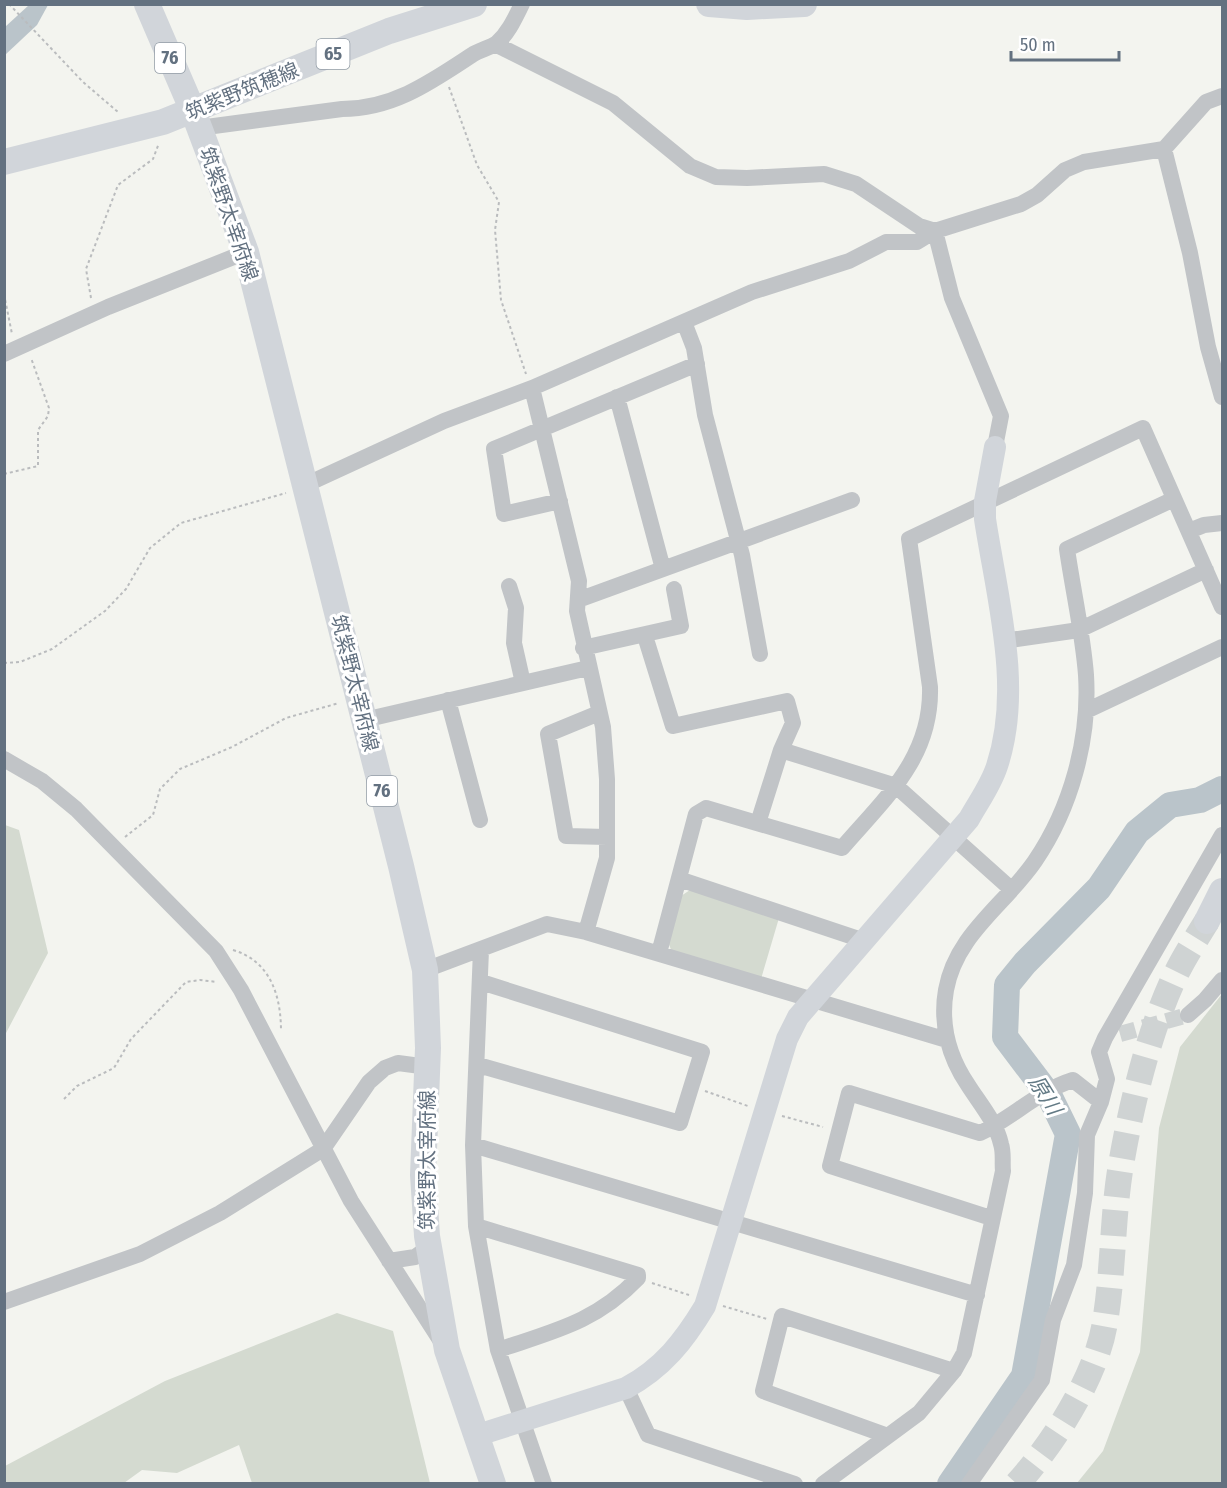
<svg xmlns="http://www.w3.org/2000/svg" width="1227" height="1488" viewBox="0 0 1227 1488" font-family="'Fira Sans Condensed','Noto Sans JP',sans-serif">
	<rect width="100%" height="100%" fill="#f3f4ef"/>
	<path fill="#d4dad0" d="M5 825 19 830 48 953 5 1035Z
		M690 890 779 918 761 979 672 952 668 942 681 896Z
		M1222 994V1483H1077L1103 1451 1140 1352 1159 1128 1180 1047Z
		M337 1313 393 1331 430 1483H252L239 1445 177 1473 142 1470 124 1483H5V1466L165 1381Z"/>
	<path fill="#bac4ca" d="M29 5H48L37 25 5 55V27Z"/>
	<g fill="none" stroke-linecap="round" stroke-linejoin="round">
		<path stroke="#bac4ca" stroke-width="26" d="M950 1484 1024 1376 1068 1134 1049 1095 1005 1037 1007 985 1025 963 1099 888 1137 832 1170 805 1200 800 1222 789"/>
		<path stroke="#cfd3d3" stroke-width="16" stroke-dasharray="16 8" stroke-linecap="butt" d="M1120 1034 1188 1015"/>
		<path stroke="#cfd3d3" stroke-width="26" stroke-dasharray="26 13" stroke-linecap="butt" d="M1017 1484C1053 1444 1097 1376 1105 1322 1114 1268 1112 1213 1122 1159 1132 1102 1150 1028 1175 976 1184 957 1196 939 1207 921"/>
		<path stroke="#babcbe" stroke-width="2" stroke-dasharray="3 3" stroke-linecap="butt" d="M9 4 83 82 118 112
			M449 87 477 165 499 202 495 230 501 300 526 374
			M4 294 12 334
			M91 298 86 269 118 185 153 159 159 143
			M4 474 38 466V430L48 416 49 408 31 358
			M4 663 20 662 52 649 105 611 126 589 150 548 181 523 286 493
			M125 837 153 815 160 789 180 769 232 747 286 718 339 703
			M233 950C270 961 281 995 281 1031
			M705 1091 748 1106
			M64 1099 77 1086 114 1068 131 1039 186 982 200 980 217 982
			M782 1116 823 1127
			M652 1283 689 1295
			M723 1306 767 1319"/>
		<path stroke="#c1c4c7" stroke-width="16" d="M495 44 613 103 690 166 716 177 747 178 824 174 856 184 919 226 935 231
			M199 128 342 109C393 109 431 82 472 55 479 50 490 48 497 43 509 32 515 18 522 4
			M1164 149 1190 253 1208 347 1222 397
			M935 231 952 298 1001 416 995 447
			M684 322 694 348 705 415 742 555 760 654
			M4 354 108 307 246 252
			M532 388 579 581 577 611 603 727 607 779V858L586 932
			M617 397 663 569
			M305 485 444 421 532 388 752 292 849 261 886 242H917L935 231 1021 204 1037 195 1065 170 1084 162 1164 149 1206 102 1222 96
			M560 501 504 514 494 449 697 364
			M1189 531 1204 525 1222 523
			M509 586 516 608 514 643 523 683
			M578 600 852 500
			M645 636 673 726 787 701 793 723 781 750
			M1004 641 1079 630 1206 570
			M583 648 681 626 674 589
			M448 700 480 820
			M1086 711 1222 647
			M599 713 548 734 566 836 607 837
			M364 720 588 668
			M4 759 42 781 76 809 216 951 241 990 351 1201 442 1343
			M758 823 781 750 896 786 1011 889
			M679 879 862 940
			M481 950 473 1145 476 1226 498 1350 544 1484
			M659 953 696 814 706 808 842 848C885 798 932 758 930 687L909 539 1143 428 1222 607
			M425 970 547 924 586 932 947 1040
			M1188 1015 1205 1000 1222 980
			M478 1065 680 1123 702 1052 481 982
			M473 1145 977 1295
			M991 1218 830 1166 849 1093 980 1133C1012 1118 1038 1091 1073 1080L1101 1102
			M476 1226 638 1275V1278C596 1322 554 1331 498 1350
			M389 1261 415 1257 429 1247
			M4 1302 140 1254 220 1213 323 1149 369 1082 385 1068 398 1063 428 1067
			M626 1388 648 1435 795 1484
			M888 1436 763 1391 782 1316 954 1371
			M823 1484 919 1413 954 1371 964 1353 1003 1171C1002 1163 1004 1153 1001 1144 996 1122 980 1104 968 1085 949 1057 940 1024 946 990 956 934 1005 905 1035 861 1071 808 1090 739 1086 675 1083 634 1073 591 1067 549L1174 499
			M969 1484 1042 1380 1053 1320 1074 1265 1085 1193 1087 1135 1101 1102 1107 1079 1099 1052 1105 1038 1222 835"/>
		<path stroke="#d1d5da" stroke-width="22" d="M478 1435 626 1388C663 1368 684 1341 705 1306L787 1039 798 1017 969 819C979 801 991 785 997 766 1023 688 997 598 985 519V501L995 447"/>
		<path stroke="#d1d5da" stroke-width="26" d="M147 4 193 111 246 252 401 866 425 970 428 1048 423 1175 427 1236 447 1350 493 1484
			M709 4 747 7 804 4
			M4 162 163 122 389 31 474 4
			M1207 921 1222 891"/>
	</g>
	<g text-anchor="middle" stroke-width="6" stroke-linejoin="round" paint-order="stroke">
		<g fill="#fff" stroke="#929ca6" stroke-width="1.5">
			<rect x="316.5" y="39" width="33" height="30" rx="4.5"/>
			<rect x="155" y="43" width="30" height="30" rx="4.5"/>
			<rect x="367" y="776" width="30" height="30" rx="4.5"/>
		</g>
		<g font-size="18" font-weight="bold" fill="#637180">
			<text x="333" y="60">65</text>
			<text x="170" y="64">76</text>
			<text x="382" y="797">76</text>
		</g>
		<g font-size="20" fill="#637180" stroke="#fff">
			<text transform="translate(242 91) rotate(-22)" y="7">筑紫野筑穂線</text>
			<text transform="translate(229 214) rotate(71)" y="7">筑紫野太宰府線</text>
			<text transform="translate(355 683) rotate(76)" y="7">筑紫野太宰府線</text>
			<text transform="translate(427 1160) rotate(-90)" y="7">筑紫野太宰府線</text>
		</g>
		<g font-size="21" font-style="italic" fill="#637a85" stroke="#fff">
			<text transform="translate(1045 1095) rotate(58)" y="7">原川</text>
		</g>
	</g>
	<rect width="1227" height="1488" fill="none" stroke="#637180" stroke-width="12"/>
	<path d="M1011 51v9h108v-9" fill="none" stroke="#637180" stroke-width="3"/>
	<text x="1020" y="51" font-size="18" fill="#637180" stroke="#ffffff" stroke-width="4.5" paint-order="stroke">50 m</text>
</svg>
